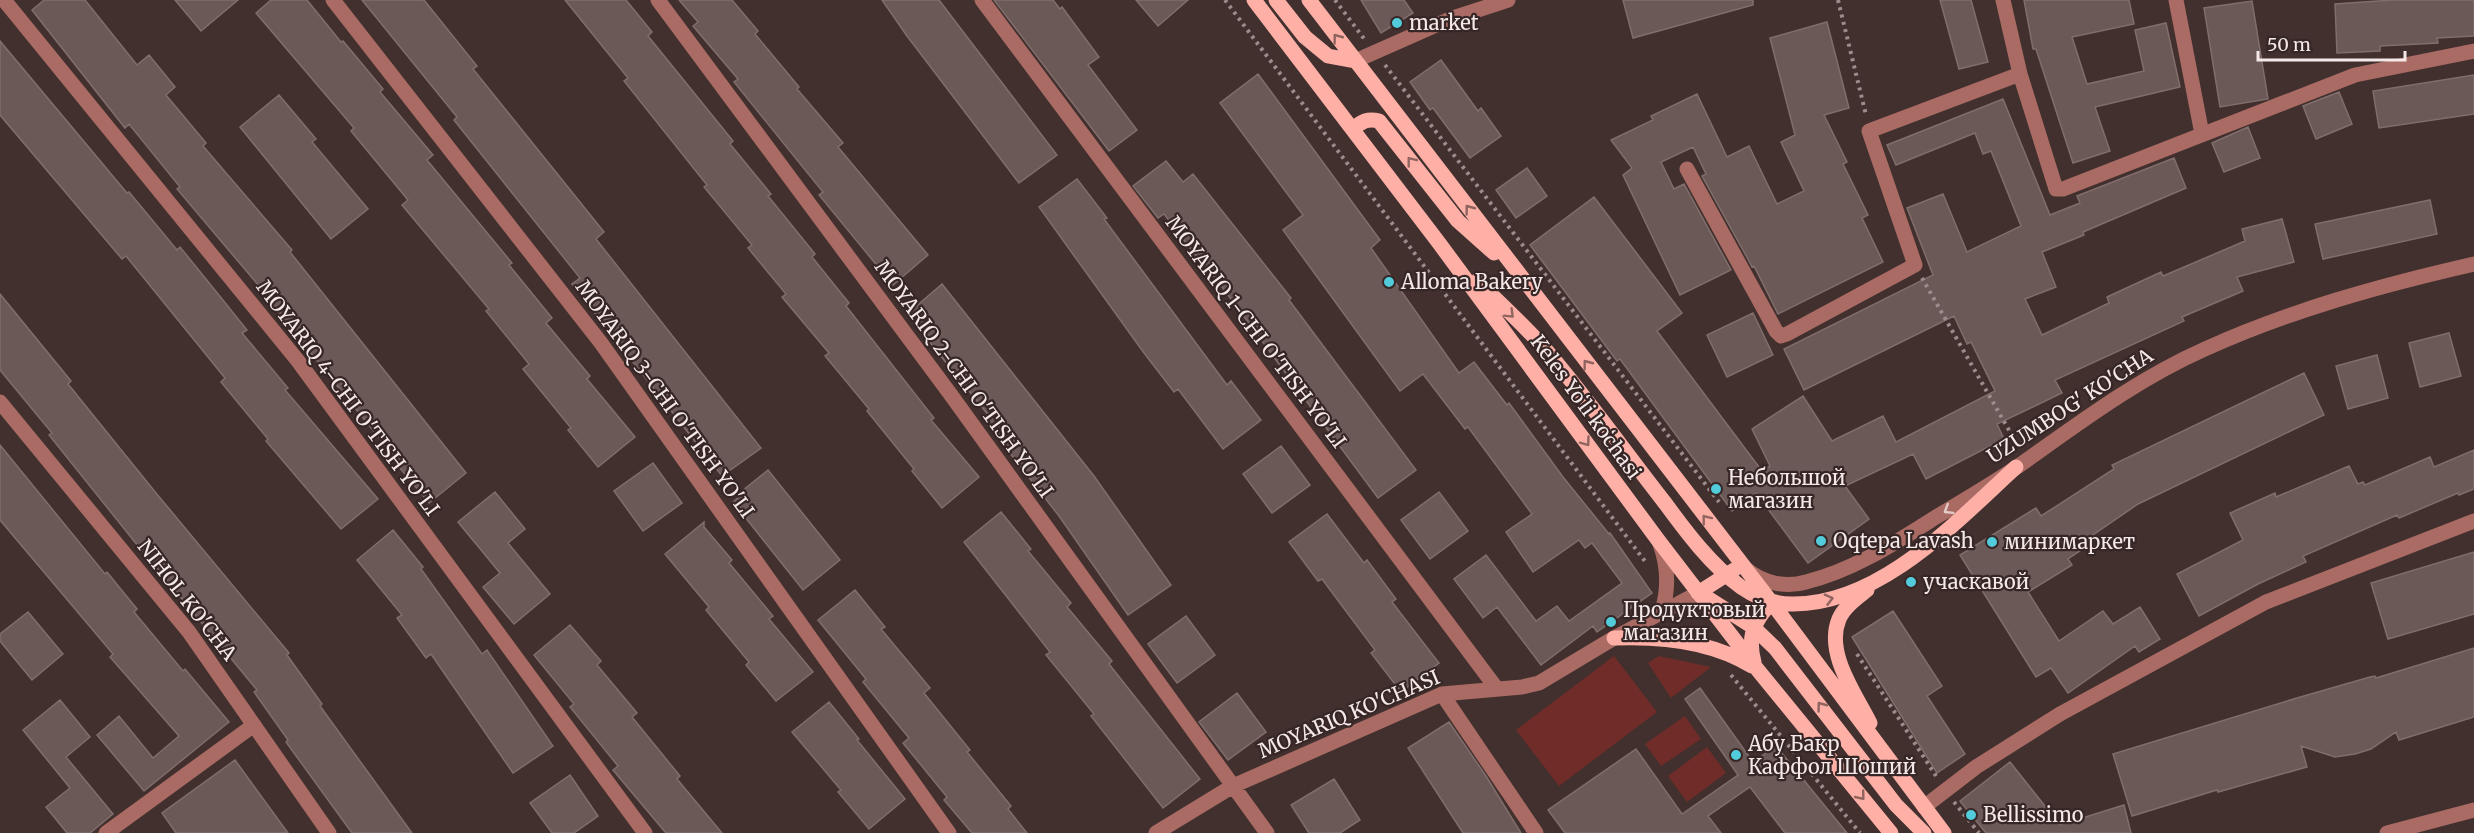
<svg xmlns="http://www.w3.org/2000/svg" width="2474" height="833" viewBox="0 0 2474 833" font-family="Merriweather,serif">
	<rect width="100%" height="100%" fill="#41302e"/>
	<path fill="#702c28" d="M1614 656 1657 712 1559 786 1516 730Z
		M1659 656 1711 667 1671 698 1648 663Z
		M1685 716 1701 739 1661 766 1645 744Z
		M1707 747 1726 773 1687 802 1668 776Z"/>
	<path fill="#6b5957" stroke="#816e6c" stroke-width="1.5" d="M44 0H85L137 65 149 55 175 87 166 95 206 143 203 146 292 250 290 252 466 473 429 503 399 467 401 465 268 300 270 299 177 189 180 187 129 124 125 128 32 10Z
		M175 0H238L201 31Z
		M271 0H307L341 42 343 41 383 89 380 92 433 155 427 160 512 263 509 265 552 318 546 323 590 376 587 379 635 437 598 467 568 430 571 428 523 369 529 364 486 311 489 309 402 205 408 200 351 131 354 128 256 13Z
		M362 0H424L477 66 473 69 604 232 596 239 761 448 722 476 572 284 580 278 454 120 457 117Z
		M565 0H626L652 32 648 36 733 141 730 144 771 194 768 196 815 254 812 257 849 303 846 306 934 418 931 420 979 477 942 508 912 471 914 469 867 411 869 409 825 356 829 353 782 297 786 294 748 248 752 245 704 187 707 185 624 81 628 78Z
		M679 0H732L758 31 755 34 799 87 797 89 843 143 838 147 928 255 893 285 819 195 823 192 734 82 738 79 693 26 698 22Z
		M882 0H939L1057 155 1019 183 907 36Z
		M994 0H1053L1060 9 1062 7 1099 57 1088 65 1137 130 1109 151Z
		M1136 0H1188L1158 26Z
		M1361 0H1404L1413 13 1381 33Z
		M1623 0H1753V5L1633 38Z
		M1940 0H1971L1988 62 1959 69Z
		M2024 0H2129L2134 24 2072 37 2087 84 2144 71 2135 30 2166 23 2180 87 2095 107 2110 151 2073 163 2036 49H2033Z
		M2392 0H2474V36L2437 38 2438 43 2380 46V51L2337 53 2335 4Z
		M2252 1 2268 99 2220 107 2204 8Z
		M1827 22 1849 108 1824 115 1847 162 1843 164 1868 215 1862 218 1883 262 1778 314 1754 266 1752 267 1749 261 1702 176 1706 174 1693 147 1661 162 1674 189 1684 184 1731 270 1680 295 1623 175 1632 168 1611 140 1653 120 1651 116 1697 94 1727 157 1749 146 1777 204 1804 191 1781 142 1795 135 1770 38Z
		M0 41 127 193 129 192 177 250 180 247 210 284 247 330 242 333 288 388 285 390 378 499 341 529 266 441 268 439 221 382 225 378 126 256 122 259 0 115Z
		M1441 60 1478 111 1481 108 1501 136 1470 158 1433 108 1430 110 1410 82Z
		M1258 74 1380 240 1371 248 1459 373 1474 362 1507 405 1509 403 1563 477 1609 534 1610 533 1652 593 1597 632 1593 626 1541 665 1497 607 1483 618 1454 579 1486 555 1536 621 1557 606 1569 621 1622 583 1592 543 1585 548 1579 540 1533 572 1506 532 1532 514 1468 427 1465 429 1423 374 1400 391 1283 230 1303 215 1220 103Z
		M2474 75V114L2379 128 2373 91Z
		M2339 92 2352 124 2316 139 2303 106Z
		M279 95 316 139 312 142 368 209 331 239 240 127Z
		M2003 99 2050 215 2080 203 2077 196 2174 158 2186 188 2083 232 2084 235 2042 252 2056 287 2025 299 2042 335 2109 303 2107 297 2161 272 2163 276 2245 241 2242 229 2282 219 2294 262 2237 277 2243 291 2182 317 2184 321 2055 380 2062 393 1997 424 2004 439 1926 479 1913 454 1845 486 1869 519 1808 563 1756 493 1732 511 1620 359 1617 361 1530 245 1594 197 1682 313 1657 331 1762 471 1770 466 1752 429 1803 396 1832 441 1883 416 1896 442 1995 391 1971 342 1967 344 1954 316 1804 390 1784 349 1933 275 1907 208 1943 194 1967 252 2021 226 1991 151 1983 154 1975 133 1896 165 1887 145Z
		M2248 127 2260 158 2224 172 2212 143Z
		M1166 161 1183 182 1193 174 1291 298 1289 300 1416 470 1378 498 1208 268 1206 269 1164 214 1158 218 1133 186Z
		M1527 168 1547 196 1516 218 1496 190Z
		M1077 179 1107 218 1104 219 1227 385 1231 381 1261 420 1223 449 1178 389 1174 392 1144 353 1039 207Z
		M2430 200 2437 234 2323 259 2315 224Z
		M942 284 1094 476 1171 585 1128 615 1059 516 984 420 989 416 907 314Z
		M0 294 71 381 68 384 156 493 289 653 287 655 322 704 320 706 412 833H352L286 742 288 740 254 692 257 690 134 541 49 435 52 433 0 370Z
		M1753 313 1773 355 1727 377 1707 335Z
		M2449 333 2461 376 2420 387 2409 343Z
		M2377 355 2388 398 2348 409 2336 366Z
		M2304 373 2324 415 2138 504 2090 537 2093 542 2068 559 2072 565 2028 592 2059 641 2103 611 2113 624 2140 607 2160 639 2139 652 2135 646 2068 693 2051 668 2036 677 1960 555 2036 508 2041 516 2114 469 2112 465Z
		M0 445 105 574 107 572 137 609 134 612 183 671 185 669 229 722 144 791 97 735 119 716 153 758 179 736 110 657 113 654 0 520Z
		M1281 446 1310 485 1272 513 1243 474Z
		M2474 450V489L2459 495 2458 493 2399 518 2397 515 2303 556 2306 562 2258 584 2199 616 2177 574 2243 540 2230 513 2275 493 2276 497 2349 466 2358 484 2363 482 2365 485 2430 457 2434 467Z
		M653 463 682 503 643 531 614 491Z
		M768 470 840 560 803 590 733 502 739 497 737 495Z
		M495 492 525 529 508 543 550 594 514 624 483 587 500 573 458 522Z
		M1439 492 1468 531 1430 559 1401 520Z
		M1001 512 1031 549 1028 551 1071 603 1067 607 1112 661 1109 664 1200 779 1163 808 1091 716 1094 714 1046 655 1050 652 964 542Z
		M1327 514 1364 563 1367 560 1396 599 1392 602 1439 663 1401 692 1371 653 1375 650 1322 579 1318 581 1289 542Z
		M704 522V527L732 560 729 563 773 616 769 619 813 672 776 701 746 665 749 662 706 610 709 607 665 554Z
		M393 530 423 567 421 569 482 654 487 650 553 746 513 773 431 654 426 658 397 618 402 615 357 560Z
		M2474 552V614L2388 639 2371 583Z
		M855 590 885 627 881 629 930 688 924 693 970 750 967 752 1011 806 1008 809 1027 833H972L944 800 947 797 903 743 909 738 863 682 866 679 818 620Z
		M1893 611 1942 686 1927 696 1965 754 1937 773 1852 637Z
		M28 612 63 654 32 680 0 641V634Z
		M1186 616 1215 655 1177 683 1148 644Z
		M570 625 601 661 597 665 637 713 632 717 680 776 677 779 722 833H666L613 770 618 766 570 707 574 704 534 655Z
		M2474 648V717L2399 740 2396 732 2371 749 2355 754 2335 757 2301 746 2307 767 2218 792 2217 790 2132 816 2113 754 2297 698 2370 677 2375 676 2376 678Z
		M1700 688 1753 762 1776 746 1847 833H1785L1750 787 1708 816 1721 833H1565L1548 810 1636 749 1682 814 1738 775 1685 699Z
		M1237 693 1266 732 1228 760 1199 722Z
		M60 700 90 737 66 757 113 814 90 833H67L46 807 70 788 23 730Z
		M829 702 859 739 857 740 905 799 869 829 838 792 841 790 792 732Z
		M1449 722 1486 776 1521 833H1463L1408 748Z
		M235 760 288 833H176L162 813Z
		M2010 762 2060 825 2124 805 2131 833H1986L1960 801Z
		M570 775 598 816 574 833H552L530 803Z
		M1334 779 1360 820 1340 833H1309L1291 805Z"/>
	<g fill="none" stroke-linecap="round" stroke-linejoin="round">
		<path stroke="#9b8d8b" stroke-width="4" stroke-dasharray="3 4.5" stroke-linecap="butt" d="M1225 0 1647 564
			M1335 0 1365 40
			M1838 0 1866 115
			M1385 65 1719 502
			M1922 278 2018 446
			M1857 654 1936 776
			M1731 675 1860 833
			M1954 802 1979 833"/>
		<path stroke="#aa6b64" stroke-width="15" d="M4 0 298 361 645 833
			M333 0 601 343 949 833
			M658 0 951 395 1267 833
			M982 0 1497 689
			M2003 0 2020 74 2056 189H2063L2355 75 2474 51
			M2176 0 2202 134
			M1355 61 1450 19 1508 0
			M1687 169 1776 331 1781 336 1787 334 1915 265 1869 131 2020 74
			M0 402 189 632 329 833
			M1660 544C1668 566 1669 588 1662 611
			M1746 569C1762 583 1786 588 1806 582 1854 570 1895 543 1936 517 1963 501 1990 485 2017 467 2078 424 2137 379 2205 349 2291 310 2382 285 2474 264
			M1442 694 1536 833
			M1924 807 1976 767 2060 714 2266 602 2474 521
			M106 833 254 725
			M1156 833 1233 786 1442 694 1522 687 1539 683 1614 638 1698 593
			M2387 833 2474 810"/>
		<path stroke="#feafa6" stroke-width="15" d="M1254 0 1439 243 1658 540 1757 669 1891 833
			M1276 0 1305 37 1328 56 1355 61
			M1309 0 1772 603 1944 833
			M1353 129C1362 121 1368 118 1379 121L1458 221 1494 253
			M1477 281C1500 303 1524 325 1545 349 1587 398 1625 452 1665 503 1687 533 1711 565 1741 587 1757 598 1773 604 1792 604 1879 605 1956 522 2016 467
			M1867 590C1857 598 1844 607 1839 619 1825 653 1855 693 1870 723
			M1698 593 1734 570
			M1706 597 1753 627 1775 648 1896 805 1924 833
			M1614 638C1662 636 1711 641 1752 666
			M1754 662C1747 638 1754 619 1772 603"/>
	</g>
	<defs><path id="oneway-chevron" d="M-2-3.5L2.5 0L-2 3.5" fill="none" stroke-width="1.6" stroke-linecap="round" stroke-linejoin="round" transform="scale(1.5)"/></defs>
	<g stroke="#90645f">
		<use href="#oneway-chevron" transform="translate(1337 38) rotate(-127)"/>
		<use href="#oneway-chevron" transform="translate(1411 161) rotate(-128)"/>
		<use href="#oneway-chevron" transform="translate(1469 209) rotate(-127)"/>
		<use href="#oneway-chevron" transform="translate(1510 314) rotate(45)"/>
		<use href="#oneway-chevron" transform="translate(1587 364) rotate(-127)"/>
		<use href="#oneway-chevron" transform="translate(1586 442) rotate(54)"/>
		<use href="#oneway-chevron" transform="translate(1706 519) rotate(-128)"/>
		<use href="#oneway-chevron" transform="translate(1829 599) rotate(-15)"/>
		<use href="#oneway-chevron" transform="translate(1821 706) rotate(-127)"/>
		<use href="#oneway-chevron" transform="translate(1861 796) rotate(51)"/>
	</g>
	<use stroke="#e2cac7" href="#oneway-chevron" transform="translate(1948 510) rotate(148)"/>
	<g fill="#52cbda" stroke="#362625" stroke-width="2">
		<circle cx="1397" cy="23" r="6"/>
		<circle cx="1389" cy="282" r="6"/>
		<circle cx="1716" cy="489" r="6"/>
		<circle cx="1821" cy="541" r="6"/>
		<circle cx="1992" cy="542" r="6"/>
		<circle cx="1911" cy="582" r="6"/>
		<circle cx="1611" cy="622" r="6"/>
		<circle cx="1736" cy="755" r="6"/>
		<circle cx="1971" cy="815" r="6"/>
	</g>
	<g text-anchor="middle" stroke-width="4.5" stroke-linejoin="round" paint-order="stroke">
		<g font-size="20" fill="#f4e9e8" stroke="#362625" text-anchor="start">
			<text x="1409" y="30">market</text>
			<text x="1401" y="289">Alloma Bakery</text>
			<text x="1728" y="485">Небольшой<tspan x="1728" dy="23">магазин</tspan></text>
			<text x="1833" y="548">Oqtepa Lavash</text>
			<text x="2004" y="549">минимаркет</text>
			<text x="1923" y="589">учаскавой</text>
			<text x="1623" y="617">Продуктовый<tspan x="1623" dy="23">магазин</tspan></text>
			<text x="1748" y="751">Абу Бакр<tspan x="1748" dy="23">Каффол Шоший</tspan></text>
			<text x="1983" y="822">Bellissimo</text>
		</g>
		<g font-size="20" fill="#f4e9e8" stroke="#362625">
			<text transform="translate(1256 332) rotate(53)" y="7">MOYARIQ 1-CHI O'TISH YO'LI</text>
			<text transform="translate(964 379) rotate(54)" y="7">MOYARIQ 2-CHI O'TISH YO'LI</text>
			<text transform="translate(348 398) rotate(53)" y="7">MOYARIQ 4-CHI O'TISH YO'LI</text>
			<text transform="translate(665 399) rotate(54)" y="7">MOYARIQ 3-CHI O'TISH YO'LI</text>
			<text transform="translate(2070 406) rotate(-33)" y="7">UZUMBOG' KO'CHA</text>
			<text transform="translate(1586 407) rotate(54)" y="7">Keles Yoʻli koʻchasi</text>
			<text transform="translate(187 600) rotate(52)" y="7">NIHOL KO'CHA</text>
			<text transform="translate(1349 714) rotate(-23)" y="7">MOYARIQ KO'CHASI</text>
		</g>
	</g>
	<path d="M2258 51v9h147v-9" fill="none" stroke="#f4e9e8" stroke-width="3"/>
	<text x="2267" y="51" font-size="18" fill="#f4e9e8" stroke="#362625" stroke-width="4.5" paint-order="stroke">50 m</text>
</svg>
